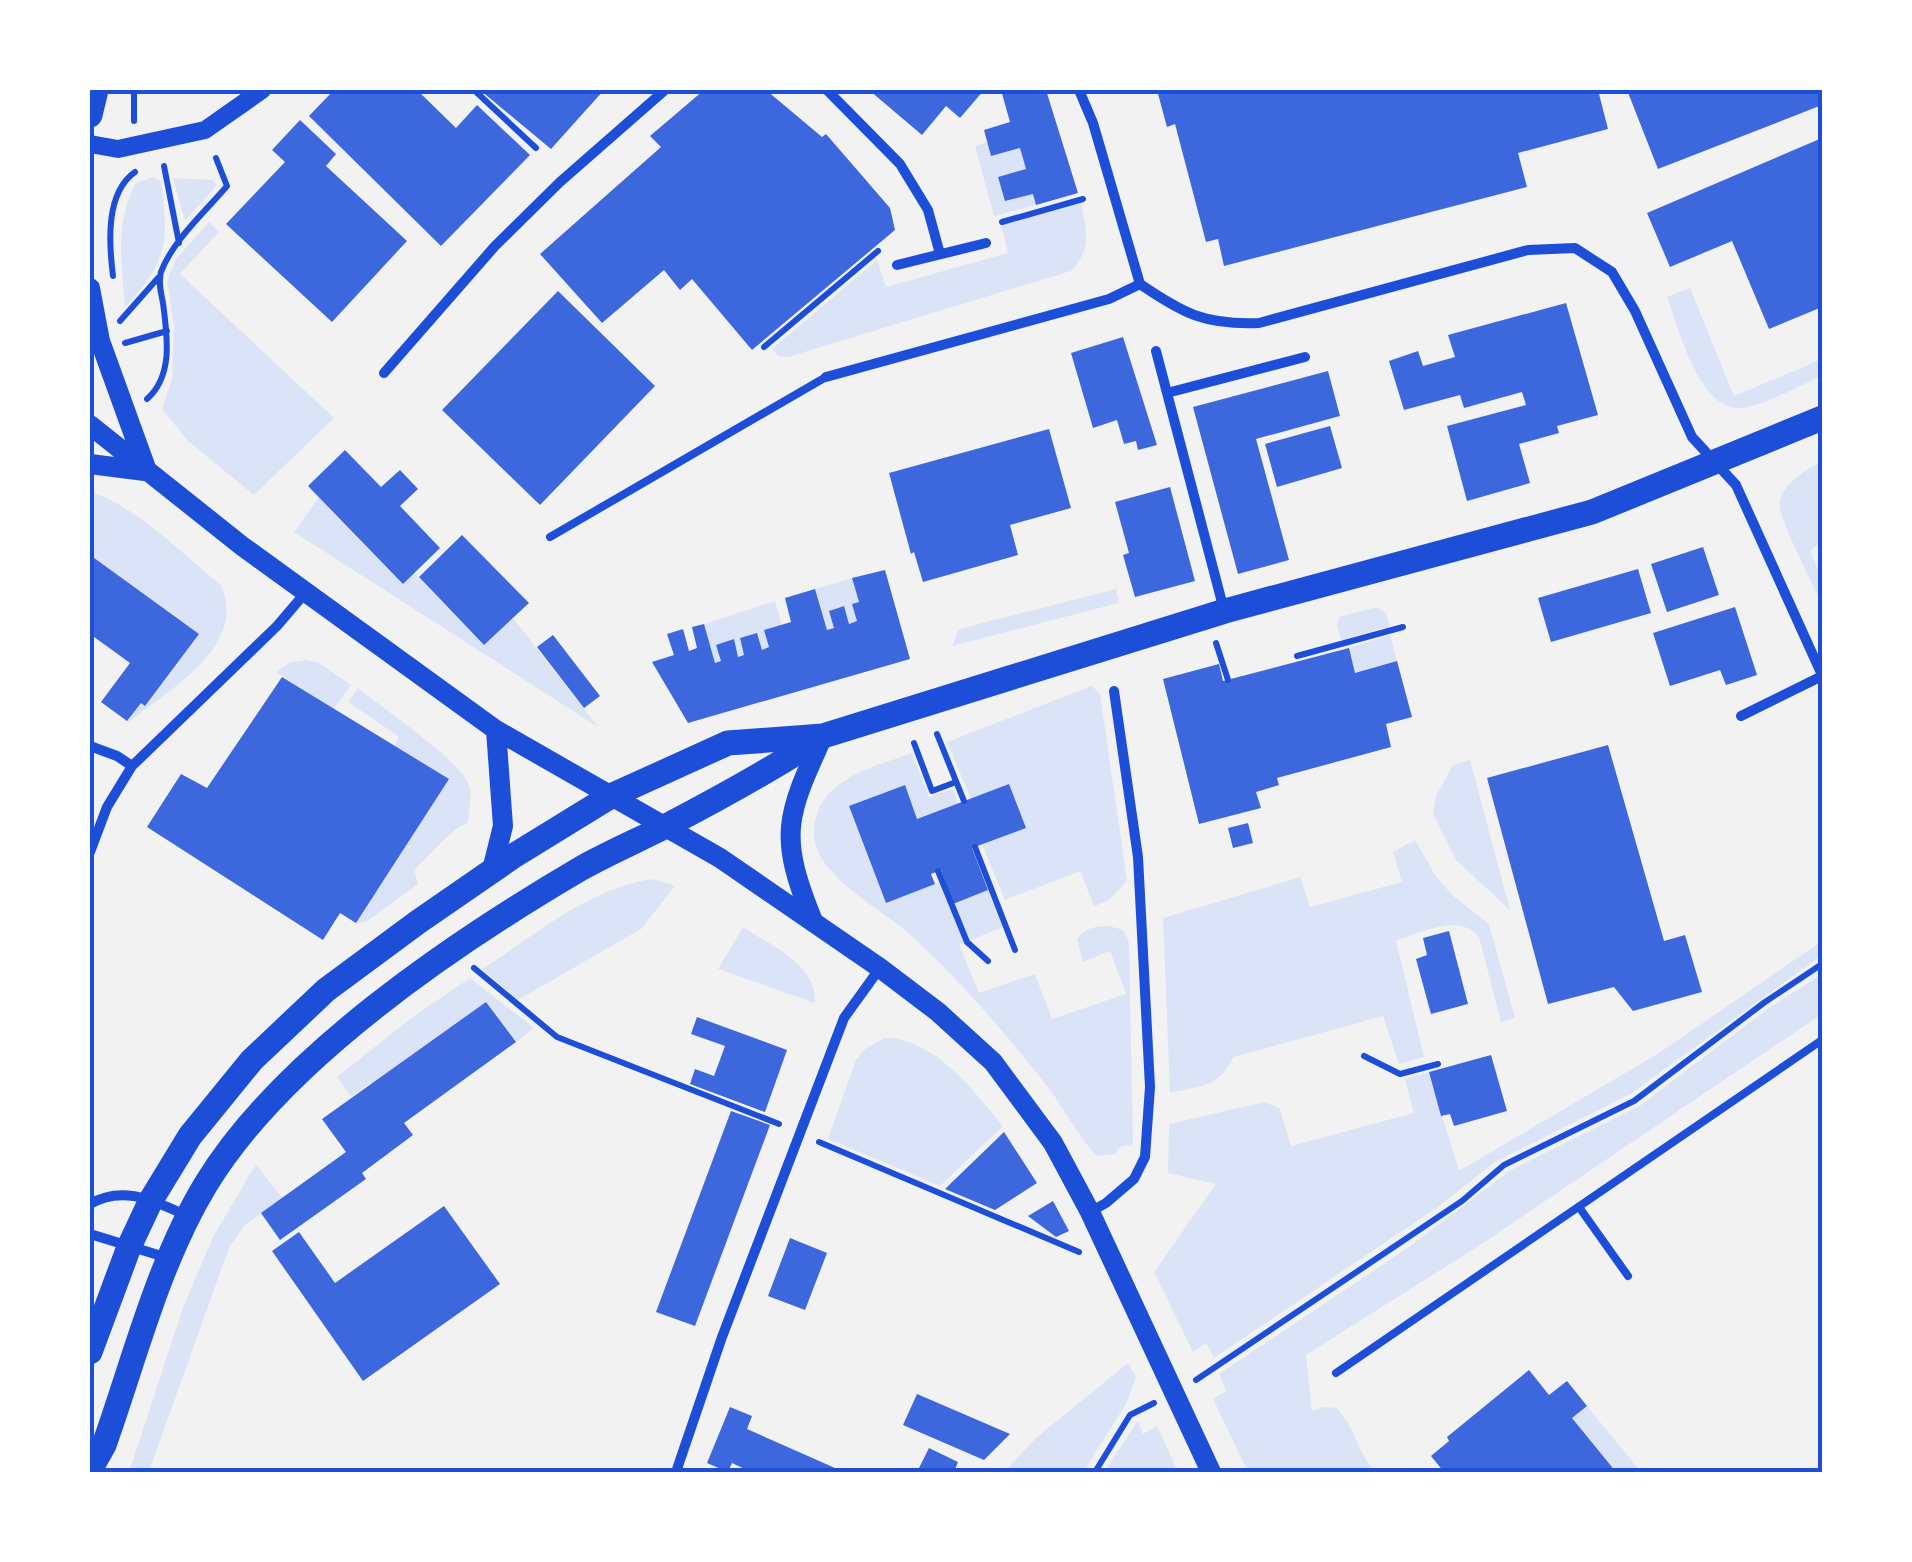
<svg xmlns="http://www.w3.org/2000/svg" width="1912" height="1562" viewBox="0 0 1912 1562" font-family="Quicksand,sans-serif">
	<rect width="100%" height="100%" fill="#f2f2f2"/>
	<path fill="#dbe4f7" d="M987 142 992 156 1020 148 1036 205 994 216 975 146Z
		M153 177 161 181C169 244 168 259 125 308 122 265 114 222 136 183Z
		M173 178 213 180 217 185 185 221Z
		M1081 203C1087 231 1092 249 1071 271L788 357 778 356 772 349 877 260 886 287 1008 253 1001 225Z
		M209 222 219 232 180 274 334 418 254 495 188 441 162 409 172 379 174 326 167 281 176 259Z
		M1690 288 1734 396 1822 359V376C1800 385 1764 406 1741 408 1699 411 1679 329 1667 297Z
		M1822 462V541L1810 551 1822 579V599L1819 598C1811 580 1781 523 1780 507 1778 486 1806 469 1822 462Z
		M90 492C132 503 186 557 221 585 248 646 169 690 129 722L127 721 141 703 145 705 199 634 90 555Z
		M319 497 403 583 414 573 484 645 513 618 598 727 294 532Z
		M852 578 859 602 857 621 849 624 843 606 829 611 834 628 827 630 815 589Z
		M1116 589 1119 603 952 646 959 629Z
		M775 601 782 625 765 630 769 647 762 650 757 633 740 638 744 655 738 657 734 640 717 645 721 661 715 663 704 624Z
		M1377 607 1386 613 1390 626 1341 640 1337 625 1339 617Z
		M1390 635 1397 661 1355 673 1349 648Z
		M306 660 319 663 351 685 334 709 276 672 289 663Z
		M1092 686 1100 694 1127 881 1108 901 1094 906 1080 871 1005 900 982 844 1025 827 1009 784 971 799 947 742Z
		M358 688C381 707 458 759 468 783 473 794 469 811 468 823 450 829 430 856 414 870L418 884 366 922 356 923 448 780 395 746 398 736 348 702Z
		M912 753 929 797 953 789 958 803 917 819 904 785 850 806 886 902 939 882 964 943 959 945 979 993 1035 974 1052 1019 1126 994 1110 951 1083 962 1077 939C1088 924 1107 924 1123 930L1129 943 1133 1144 1120 1147 1115 1154 1097 1156C1076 1135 1063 1105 1044 1082 1001 1028 956 976 905 930 878 907 813 873 814 833 815 779 871 768 912 753Z
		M1470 760 1510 910 1456 860 1433 813 1436 796 1453 765Z
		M1415 840 1435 875 1452 895 1489 924 1515 1018 1501 1022 1479 937C1459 913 1422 932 1396 941L1424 1057 1399 1064 1383 1016 1233 1057C1221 1087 1199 1086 1170 1093L1163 918 1300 877 1310 907 1402 882 1393 852Z
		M655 879 675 886 641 929 518 1000 482 969C534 936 593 885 655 879Z
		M988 890 1003 927 968 941 953 904Z
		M743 927C771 946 817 964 815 1003L718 969Z
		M1822 941V955L1632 1093 1495 1162 1439 1206 1214 1358 1206 1343 1193 1352 1154 1272 1216 1184 1168 1173 1169 1124 1265 1102 1280 1109 1291 1146 1414 1113 1405 1079 1429 1072 1459 1171 1659 1053Z
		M1822 974V1014L1480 1245 1306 1355 1312 1411 1324 1407 1337 1408C1357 1431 1356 1449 1375 1472H1248L1213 1399 1226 1391 1219 1374 1406 1249 1511 1170 1641 1105 1766 1010Z
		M470 978 534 1028 516 1042 486 1002 373 1086 370 1083 351 1097 337 1077 414 1016Z
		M884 1038C935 1038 973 1090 1003 1126L940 1186 828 1139 856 1060 865 1049Z
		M256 1164 282 1198 244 1226 229 1248 149 1471 129 1472 184 1305 213 1237Z
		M1128 1363 1136 1377 1126 1404 1083 1472H1004L1036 1438Z
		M1587 1406 1641 1472H1616L1572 1418Z
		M1138 1421 1143 1434 1157 1426 1178 1472H1104Z"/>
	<path fill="#3d67dc" d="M334 90H417L456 128 477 105 530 155 441 246 309 116Z
		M480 90H604L551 149Z
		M704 90H766L822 137 826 134 890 208 895 230 752 350 692 279 680 290 664 270 602 323 540 254 661 147 650 136Z
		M869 90H984L960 118 946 106 922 135Z
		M1001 90H1046L1078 193 1036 205 1033 194 1005 201 998 177 1026 169 1020 148 991 156 984 130 1010 122Z
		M1157 90H1598L1608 129 1518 153 1527 187 1224 266 1218 239 1206 242 1175 124 1167 127Z
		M1627 90H1821L1822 105 1658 169Z
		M300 120 336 154 326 166 407 241 332 322 226 224 285 162 272 150Z
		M1822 138V307L1769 329 1732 241 1670 267 1647 213Z
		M558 291 655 386 540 505 442 410Z
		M1566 303 1598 415 1557 426 1559 433 1519 444 1530 483 1467 501 1447 426 1526 405 1522 392 1464 408 1460 395 1404 410 1389 361 1418 351 1423 366 1455 357 1448 335Z
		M1123 337 1157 445 1138 450 1136 441 1124 444 1117 420 1093 428 1071 353Z
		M1328 371 1340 416 1256 439 1289 560 1238 574 1193 407Z
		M1330 426 1342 468 1277 487 1265 444Z
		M1049 429 1071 508 1010 525 1018 555 923 582 914 552 911 554 889 473Z
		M345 450 381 487 400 470 418 489 400 506 440 548 403 584 308 486Z
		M1170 487 1195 581 1135 597 1123 555 1129 553 1115 502Z
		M462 535 529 603 484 645 419 577Z
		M1703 547 1719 595 1667 612 1651 564Z
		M90 555 199 634 145 706 141 703 127 721 101 702 130 663 90 634Z
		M1638 569 1651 613 1551 642 1538 598Z
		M885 570 910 659 688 723 652 662 674 655 667 634 683 629 689 651 697 648 692 627 704 624 715 663 721 661 716 645 734 639 738 657 744 655 740 638 757 633 762 650 769 647 764 630 791 622 785 598 815 589 827 630 834 628 829 611 844 606 849 624 857 621 852 604 859 602 852 578Z
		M1735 607 1757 675 1726 685 1720 670 1670 686 1653 633Z
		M553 635 600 696 584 708 537 647Z
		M1349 648 1355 673 1397 661 1412 717 1386 724 1391 747 1277 778 1279 785 1256 792 1261 808 1199 824 1163 679 1219 664 1223 681Z
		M282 677 449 779 356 923 340 913 323 940 147 827 181 774 207 788Z
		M1608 745 1664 941 1685 935 1702 992 1633 1011 1614 987 1548 1004 1487 778Z
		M1009 784 1026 828 972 848 988 890 953 904 941 870 931 874 935 884 886 903 849 806 905 785 917 819Z
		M1248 823 1253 843 1233 848 1228 828Z
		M1449 931 1468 1004 1431 1014 1416 959 1427 955 1423 938Z
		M486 1002 516 1042 404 1123 413 1135 362 1173 366 1179 280 1240 261 1213 346 1152 322 1119Z
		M697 1017 787 1050 765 1112 690 1084 695 1069 714 1076 725 1046 691 1034Z
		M1491 1055 1507 1111 1454 1126 1450 1114 1441 1116 1429 1072Z
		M731 1111 770 1125 695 1326 656 1312Z
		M1004 1132 1037 1183 995 1210 945 1189Z
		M1053 1201 1069 1231 1056 1237 1028 1216Z
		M444 1206 500 1284 363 1381 272 1251 299 1232 335 1283Z
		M790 1238 827 1253 805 1310 768 1296Z
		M1529 1370 1549 1395 1567 1381 1587 1406 1572 1418 1616 1472H1444L1431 1456 1449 1441 1447 1437Z
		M917 1394 1010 1434 984 1460 903 1425Z
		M730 1407 752 1416 747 1429 835 1468 833 1472H751L732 1463 728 1472 707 1463Z
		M929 1448 958 1462 954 1472H917Z"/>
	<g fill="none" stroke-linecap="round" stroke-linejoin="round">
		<path stroke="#1d4ed8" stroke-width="6" d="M134 90V121
			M474 90 536 148
			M164 166 179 243
			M1002 222 1083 199
			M113 276C109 244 105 193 135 172
			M120 321 158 278
			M125 343 167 331
			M764 347 878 251
			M147 399C174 375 167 335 163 303 161 293 158 282 161 272 173 240 205 212 227 186L216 158
			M1216 643 1228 680
			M1297 656 1403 627
			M937 734 964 801
			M914 743 932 791 956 782
			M975 847 1015 950
			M938 871 967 942 988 961
			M474 968 557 1037 779 1124
			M1364 1056 1400 1074 1438 1064
			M819 1142 1079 1252
			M1196 1380 1462 1201 1504 1165 1634 1101 1765 1002 1822 964
			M1095 1472 1130 1415 1154 1403"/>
		<path stroke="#1d4ed8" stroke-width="8" d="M550 537 826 377
			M1579 1207 1628 1276
			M1336 1373 1822 1040"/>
		<path stroke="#1d4ed8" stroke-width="10" d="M827 90 900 164 928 210 940 254
			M1079 90 1093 123 1140 284
			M897 265 986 243
			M1140 284C1184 314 1205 325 1259 323L1528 250 1575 248 1612 272 1635 311 1692 437 1736 485 1822 675
			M1156 351 1224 610
			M384 373 495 246 560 182 665 90
			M826 377 1109 299 1140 284
			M1167 393 1305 357
			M1741 716 1822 676
			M90 746 117 756 132 766
			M90 852 107 807 132 766 277 626 306 592
			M90 1204C124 1184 155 1202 188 1216
			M1090 1212 1106 1203 1134 1179 1145 1157 1150 1087 1138 857 1114 691
			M90 1234 168 1258
			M676 1472 722 1337 844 1018 880 968"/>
		<path stroke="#1d4ed8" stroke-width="18" d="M90 144 118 149 205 130 262 90"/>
		<path stroke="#1d4ed8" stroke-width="20" d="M90 288 100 341 147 471
			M90 425 242 546 496 730 720 858 880 968 938 1012 993 1062 1053 1143 1090 1212 1211 1472
			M90 464 145 471
			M491 874 503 826 496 730
			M813 921C778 835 786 817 823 736"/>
		<path stroke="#1d4ed8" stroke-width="25" d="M90 115 96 90
			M90 1352 129 1247 151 1200 190 1136 252 1060 326 990 418 922 515 855 611 796 728 743 823 736 1225 611 1592 512 1822 418
			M90 1470 104 1445C135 1358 158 1263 206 1184 282 1059 454 943 580 869 608 853 639 840 668 825 720 798 770 770 819 739"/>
	</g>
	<rect width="1912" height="1562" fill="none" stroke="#ffffff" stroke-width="185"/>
	<rect x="92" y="92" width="1728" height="1378" fill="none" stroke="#1d4ed8" stroke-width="4"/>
</svg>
